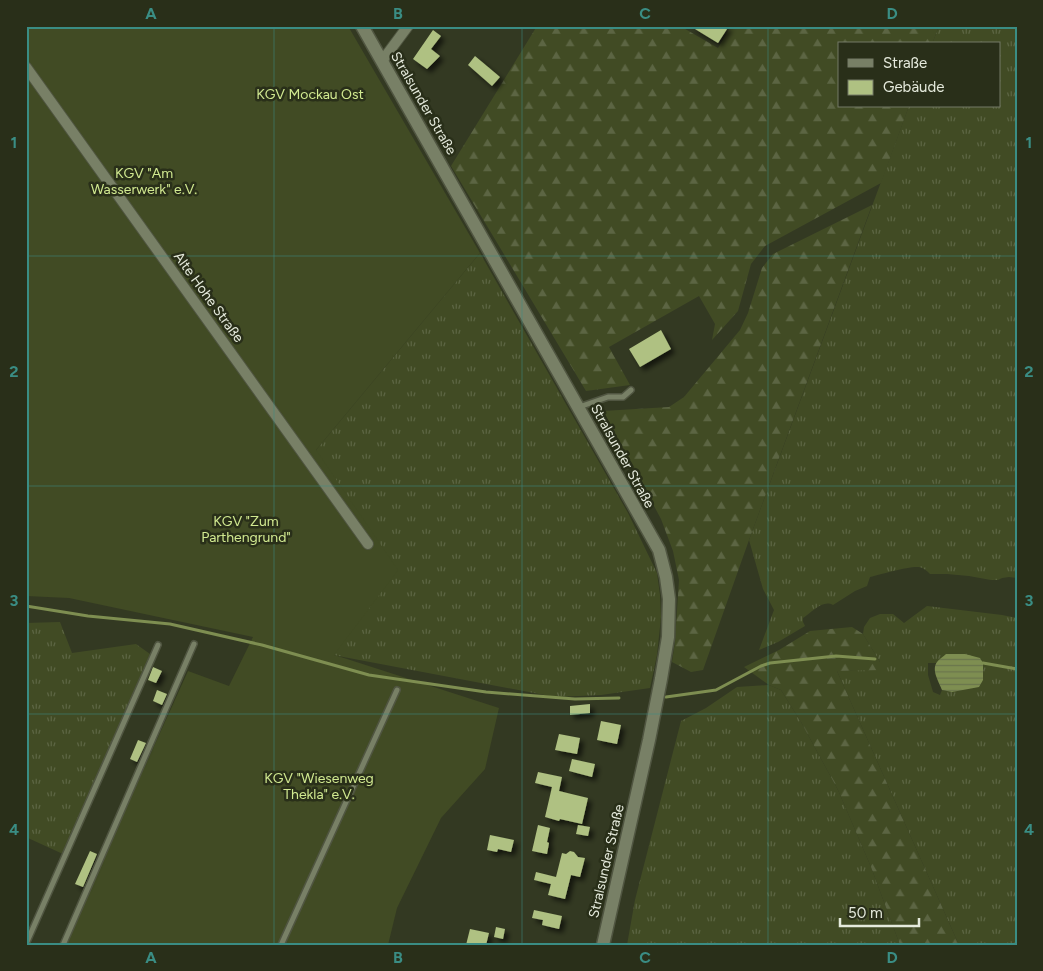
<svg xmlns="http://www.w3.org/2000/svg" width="1043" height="971" viewBox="0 0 1043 971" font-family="Figtree,sans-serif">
	<defs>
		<pattern id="grass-tufts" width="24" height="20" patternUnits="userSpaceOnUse" patternTransform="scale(1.25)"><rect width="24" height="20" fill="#414b24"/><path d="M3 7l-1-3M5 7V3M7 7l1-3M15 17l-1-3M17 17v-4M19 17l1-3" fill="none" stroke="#5c6543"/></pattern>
		<pattern id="forest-firs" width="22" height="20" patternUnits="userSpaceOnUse" patternTransform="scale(1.25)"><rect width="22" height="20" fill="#414b24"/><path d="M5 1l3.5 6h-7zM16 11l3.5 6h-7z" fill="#5c6543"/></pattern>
		<pattern id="water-rules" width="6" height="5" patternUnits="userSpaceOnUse" patternTransform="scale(1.25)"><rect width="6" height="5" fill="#7e8e51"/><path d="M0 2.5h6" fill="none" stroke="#6a754c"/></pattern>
		<filter id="shadow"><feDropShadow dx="4" dy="4" stdDeviation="2.5" flood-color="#0009"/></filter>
	</defs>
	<rect width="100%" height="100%" fill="#333922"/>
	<path fill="url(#grass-tufts)" fill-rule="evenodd" d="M939 26H1017V578L1009 577 1002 578 998 580H991L969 576 947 574H930C927 571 924 568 919 567 908 566 882 574 870 577L867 586 855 591 833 605C823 599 812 612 803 618V622L805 626 778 642 759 650 774 610 763 589 749 540 909 106H999V44H932Z
		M480 253 628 513 657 573 660 595 661 617 657 655 650 688 601 695 555 697 333 655 316 450Z
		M927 606 1002 615 1017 618V945H959L837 671 880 669V662L863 634 864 627 870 618 880 614H893L904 623ZM947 654 983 663V680L952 692 942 690 940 695 933 692 928 675V663H936Z
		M60 622 72 653 136 644 150 654 63 854 28 838 26 841V623Z
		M769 685 781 690 801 722 838 790 871 867 900 945H627L635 900 681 721 706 708 737 687Z"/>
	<path fill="url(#forest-firs)" d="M537 26H680L718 48 731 26H939L932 44H839V106H909L881 183 765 246 751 264 738 311 712 340 715 324 699 296 609 347 630 385 586 391 451 166Z
		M872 205 749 540 703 670 691 672 672 662 675 642 679 580 673 551 661 519 603 411 669 407 684 397 740 330 748 313 762 268 773 254Z
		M852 627 863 634 880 662 881 670 837 671 959 945H900L871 867 838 790 801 722 781 690 769 685 744 667 779 650 810 631Z"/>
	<path fill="#414b24" d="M26 26H348L480 253 316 450 398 570 334 655 344 658 499 708 485 769 441 818 397 908 388 945H64L188 671 229 686 253 637 69 598 26 596Z"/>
	<path fill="url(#water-rules)" d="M946 654H965L980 658 983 663V680L979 687 952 692 942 690C939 682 931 670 937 662 939 659 944 656 946 654Z"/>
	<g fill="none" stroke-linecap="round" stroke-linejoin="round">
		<path stroke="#7e8e51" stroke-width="3" d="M26 606 88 616 170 624 262 645 369 675 486 692 575 699 619 698
			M983 663 1017 669
			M666 697 716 690 761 666 770 663 836 656 875 659"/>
	</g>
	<path fill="#afc182" filter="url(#shadow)" d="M690 26H729L718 43Z
		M433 30 441 36 431 49 440 56 427 69 413 59Z
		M475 56 500 77 492 86 468 65Z
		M661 330 671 349 640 367 629 349Z
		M153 667 162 671 156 683 148 680Z
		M157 690 167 694 162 705 153 701Z
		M590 704V713L570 715V706Z
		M601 721 621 725 617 744 597 740Z
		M559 734 580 738 577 754 555 750Z
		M138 740 146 743 137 762 130 759Z
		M572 759 595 764 592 777 569 771Z
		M538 772 562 777 559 791 588 798 582 824 560 819 559 821 545 817 552 787 535 783Z
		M538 825 550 828 547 842 549 843 547 854 532 851Z
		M578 825 590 827 588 836 576 834Z
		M490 835 514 840 511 852 498 849 497 852 487 850Z
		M90 851 97 854 83 887 75 884Z
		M570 851 574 852 578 857 585 858 580 877 571 875 565 899 548 895 551 884 534 880 536 872 556 877 562 853 566 854Z
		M534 910 562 916 559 929 542 925 543 920 532 918Z
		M496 927 505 929 503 939 494 937Z
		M470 929 489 933 486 945H466Z"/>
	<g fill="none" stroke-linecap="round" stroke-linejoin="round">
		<g stroke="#505541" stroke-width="8">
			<path id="service" d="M579 407 608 397H623L631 390
				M26 944 158 645
				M63 945 194 644
				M281 945 397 690"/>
		</g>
		<g stroke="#505541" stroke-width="12">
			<path id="minor" d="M382 61 408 26
				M26 67 368 544"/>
		</g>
		<g stroke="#505541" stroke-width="15">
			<path id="tertiary" d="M362 26 659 550 666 577 669 599 668 637 661 679 649 740 603 945"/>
		</g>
		<use href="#service" stroke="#788066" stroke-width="5"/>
		<use href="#minor" stroke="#788066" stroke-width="10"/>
		<use href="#tertiary" stroke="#788066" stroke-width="12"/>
	</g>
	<path fill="none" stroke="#3a8d84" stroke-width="1" stroke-opacity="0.55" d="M274 26V945M522 26V945M768 26V945M26 256H1017M26 486H1017M26 714H1017"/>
	<g text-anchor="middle" stroke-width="5" stroke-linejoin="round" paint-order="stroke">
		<g font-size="14" fill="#d1e990" stroke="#292f19">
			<text x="310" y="99">KGV Mockau Ost</text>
			<text x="144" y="178">KGV "Am<tspan x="144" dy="16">Wasserwerk" e.V.</tspan></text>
			<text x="246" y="526">KGV "Zum<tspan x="246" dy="16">Parthengrund"</tspan></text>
			<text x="319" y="783">KGV "Wiesenweg<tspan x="319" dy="16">Thekla" e.V.</tspan></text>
		</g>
		<g font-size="14" fill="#e5eadc" stroke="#292f19">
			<text transform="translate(424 103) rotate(60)" y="5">Stralsunder Straße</text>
			<text transform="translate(209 297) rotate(54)" y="5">Alte Hohe Straße</text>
			<text transform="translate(623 456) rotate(61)" y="5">Stralsunder Straße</text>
			<text transform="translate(606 861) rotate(-77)" y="5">Stralsunder Straße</text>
		</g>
	</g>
	<rect width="1043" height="971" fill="none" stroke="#292f19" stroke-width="55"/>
	<rect x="838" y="42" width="162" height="65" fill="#292f19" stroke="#747a67"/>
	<rect x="848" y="59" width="25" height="8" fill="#788066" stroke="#747a67"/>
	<text x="883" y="68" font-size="15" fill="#e5eadc">Straße</text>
	<rect x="848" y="80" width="25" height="15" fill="#afc182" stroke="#747a67"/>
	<text x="883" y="92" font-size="15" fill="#e5eadc">Gebäude</text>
	<path d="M840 918v8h79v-8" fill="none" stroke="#e5eadc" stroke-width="2.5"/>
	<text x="848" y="918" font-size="15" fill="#e5eadc" stroke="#292f19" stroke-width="4" paint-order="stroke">50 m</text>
	<rect x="28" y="28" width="988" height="916" fill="none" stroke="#3a8d84" stroke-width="2"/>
	<g font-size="16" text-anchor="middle" font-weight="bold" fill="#3a8d84">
		<text x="151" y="19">A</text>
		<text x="398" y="19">B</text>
		<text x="645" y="19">C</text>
		<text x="892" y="19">D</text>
		<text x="14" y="148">1</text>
		<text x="1029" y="148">1</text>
		<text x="14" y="377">2</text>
		<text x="1029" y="377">2</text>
		<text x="14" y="606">3</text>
		<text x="1029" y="606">3</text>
		<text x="14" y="835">4</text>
		<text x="1029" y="835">4</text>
		<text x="151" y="963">A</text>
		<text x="398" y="963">B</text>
		<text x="645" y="963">C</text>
		<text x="892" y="963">D</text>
	</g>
</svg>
